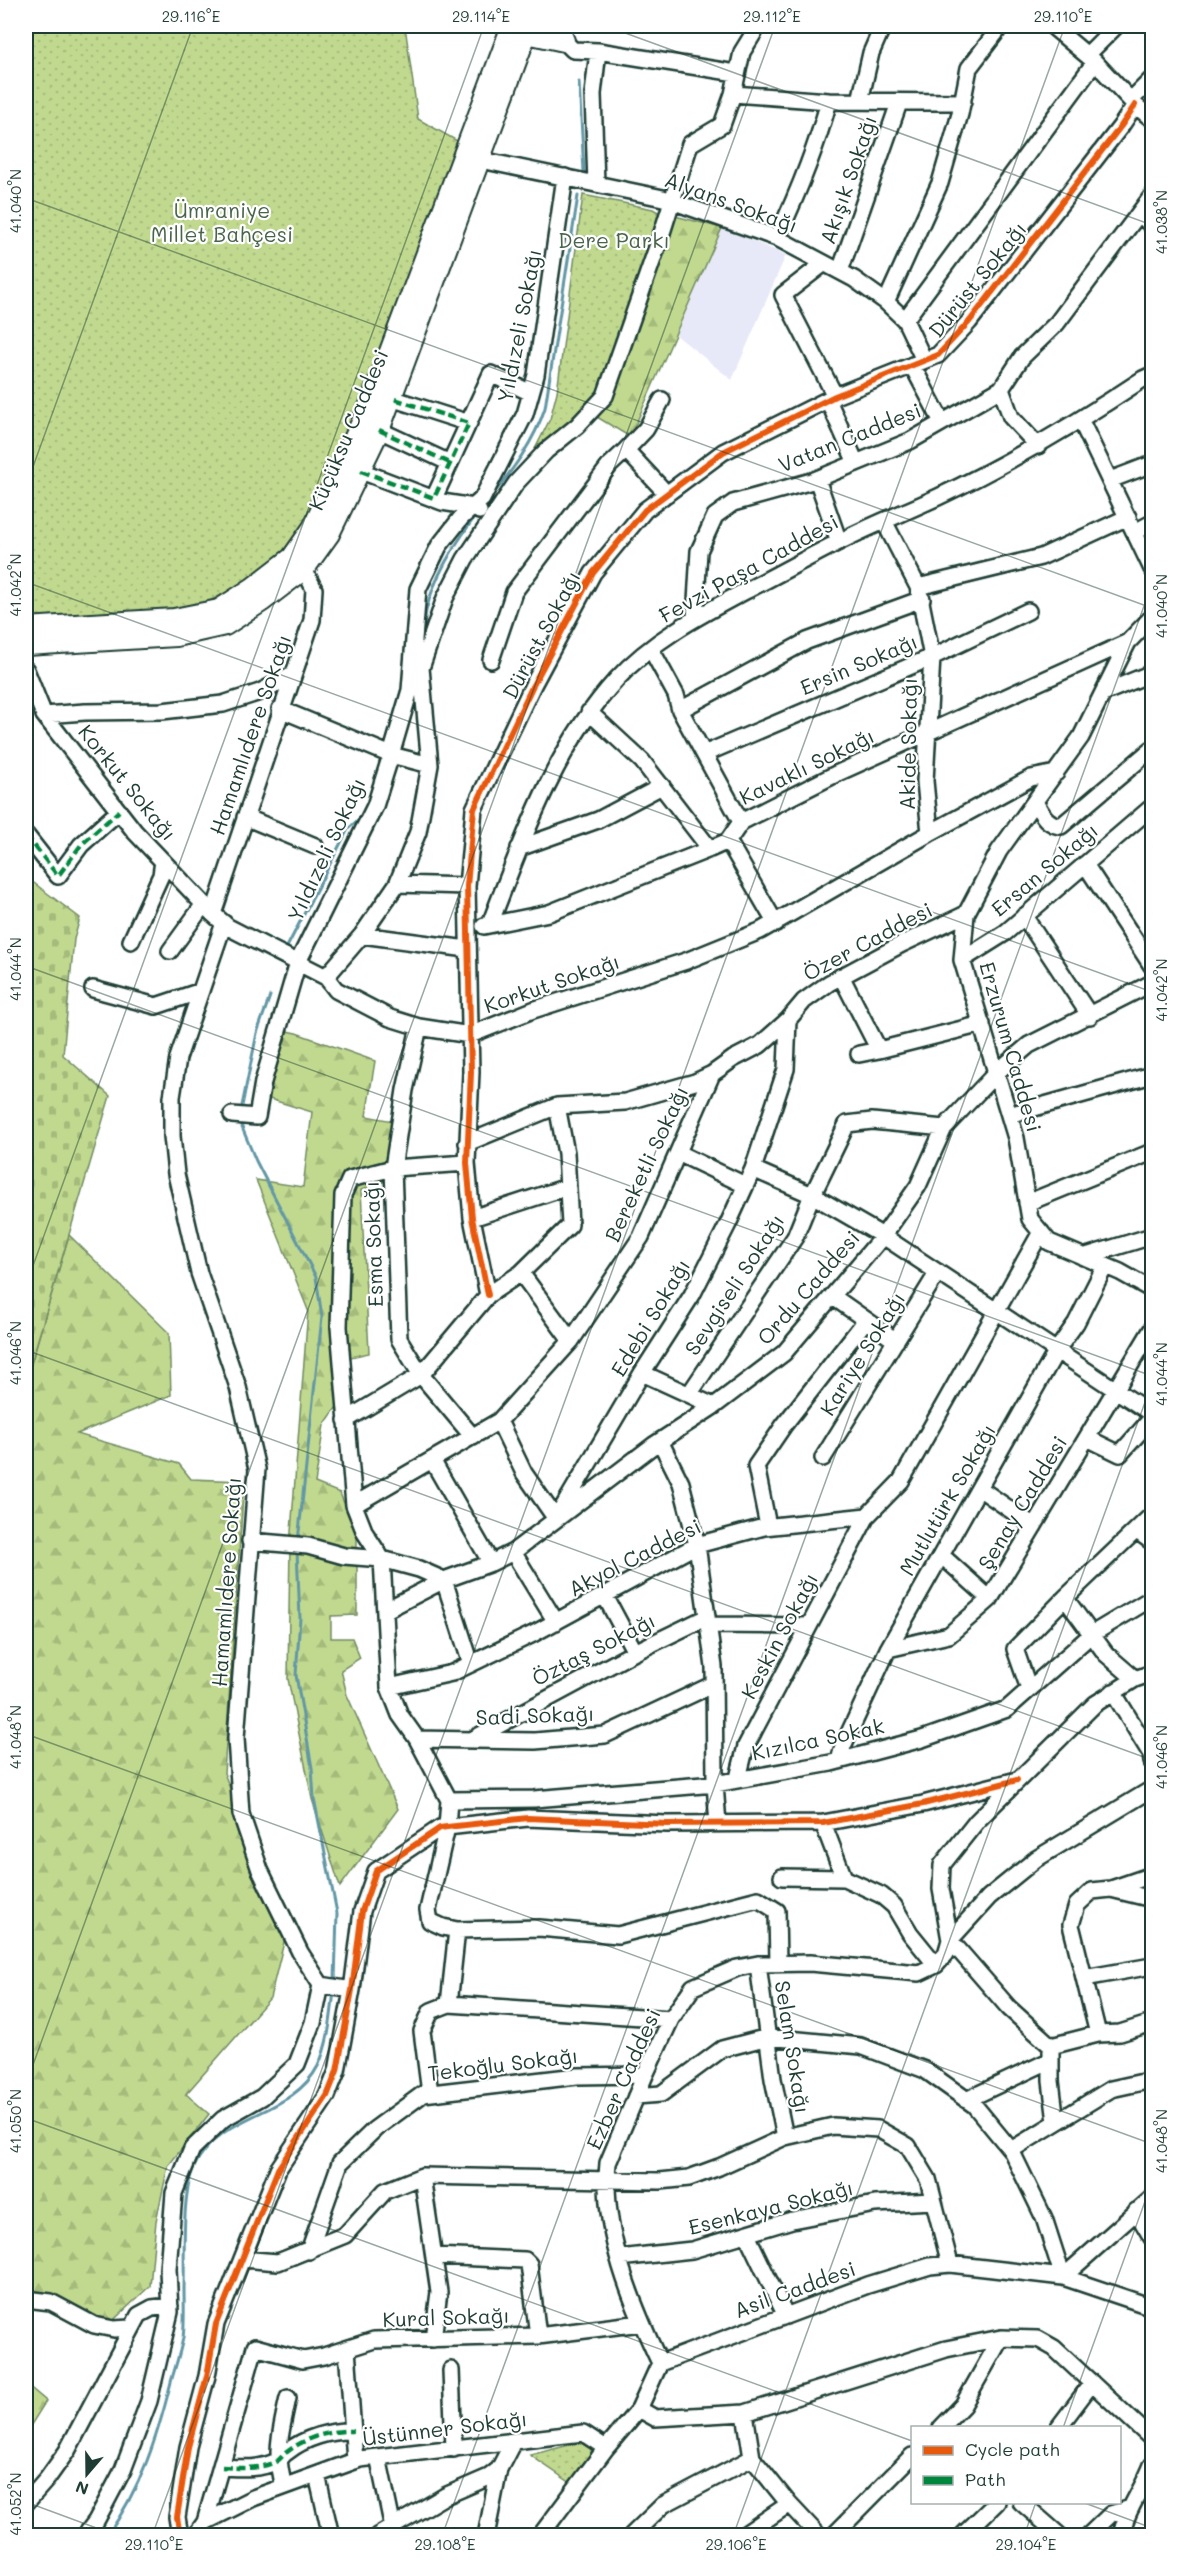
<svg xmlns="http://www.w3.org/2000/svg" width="1178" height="2561" viewBox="0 0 1178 2561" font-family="Mali,sans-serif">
	<defs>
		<pattern id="forest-firs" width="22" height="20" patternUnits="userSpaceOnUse" patternTransform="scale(1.5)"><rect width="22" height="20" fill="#c1d98f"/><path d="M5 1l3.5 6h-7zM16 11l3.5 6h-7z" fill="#a5bb7c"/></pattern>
		<pattern id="cemetery-stones" width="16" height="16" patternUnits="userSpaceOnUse" patternTransform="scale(1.5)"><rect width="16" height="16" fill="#c1d98f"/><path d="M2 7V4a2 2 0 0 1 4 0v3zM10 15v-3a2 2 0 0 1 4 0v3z" fill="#a5bb7c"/></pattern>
		<pattern id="park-dots" width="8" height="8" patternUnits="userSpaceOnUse" patternTransform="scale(1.5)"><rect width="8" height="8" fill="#c1d98f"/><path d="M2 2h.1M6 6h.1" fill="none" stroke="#a5bb7c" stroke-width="1.8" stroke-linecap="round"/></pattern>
	</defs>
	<rect width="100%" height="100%" fill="#fff"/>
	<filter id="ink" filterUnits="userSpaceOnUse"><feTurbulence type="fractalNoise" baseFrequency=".0167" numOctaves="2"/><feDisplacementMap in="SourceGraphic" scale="12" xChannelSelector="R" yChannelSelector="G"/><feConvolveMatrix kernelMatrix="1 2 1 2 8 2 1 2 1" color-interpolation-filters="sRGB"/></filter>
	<g filter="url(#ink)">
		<path fill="#e8e9f8" d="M722 228 786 255 732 380 676 335Z"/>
		<path fill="url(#forest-firs)" stroke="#708b62" stroke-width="1.5" d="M675 216 722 228 630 437 597 417 611 401Z
			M277 1029 296 1033 375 1061 366 1116 393 1121 386 1181 361 1190 369 1353 346 1358 341 1401 324 1425 315 1483 340 1493 357 1536V1615L331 1616V1638H352L360 1658 341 1670 347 1695 398 1809 340 1887 312 1799 288 1679 290 1545 308 1310 256 1180 303 1187 312 1112 266 1098Z
			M69 1235 169 1333 171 1395 77 1434 179 1464 191 1479 244 1481 224 1773 286 1934 270 1998 186 2094 209 2114 168 2166 156 2221 150 2286 106 2327 26 2294V1381Z
			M26 2384 46 2401 26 2433Z"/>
		<path fill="url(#cemetery-stones)" stroke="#708b62" stroke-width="1.5" d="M26 877 80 918 74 939 63 1055 110 1096 26 1380Z"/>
		<path fill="url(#park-dots)" stroke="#708b62" stroke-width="1.5" d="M26 26H405L418 119 461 143 370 398 302 535 245 583 182 615 26 620Z
			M583 195 653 209 658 212 662 220 595 403 530 459 550 419 557 392Z
			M581 2442H587L593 2453 571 2483 530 2455Z"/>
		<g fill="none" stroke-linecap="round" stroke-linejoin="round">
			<path stroke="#6297a5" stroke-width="3" d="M579 82 584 172
				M491 497C513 469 534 442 545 408L578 196
				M421 643C424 632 424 622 426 611 434 577 454 546 474 518
				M287 947 348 829 360 818
				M242 1106 257 1033 270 996
				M241 1125 256 1161 316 1277 322 1317 298 1541
				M297 1551 300 1618 296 1675 312 1768 314 1798 337 1913 335 1981
				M107 2536C141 2488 157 2438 171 2382 175 2368 180 2353 183 2338 185 2322 184 2304 184 2288 185 2257 181 2194 194 2167 219 2112 292 2117 318 2066 329 2043 331 2016 334 1991"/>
			<g stroke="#1f3d34" stroke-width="20">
				<path id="minor" d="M758 26 742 52 733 94 829 101 963 102
					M1052 26 1095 62 1135 105 1152 119
					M564 41 573 50 598 51 736 73
					M1087 55 1116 26
					M1131 100 1152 79
					M860 101 871 53 881 30
					M481 160 663 198 777 238 854 279 886 302 905 320 924 360
					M596 184 593 94 598 51
					M1140 214 1152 226
					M777 238C798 193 816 149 829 101
					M823 264 783 295 835 396
					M840 271 899 103
					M886 302 940 183 960 114 969 68 1001 26
					M905 320 1095 62
					M912 365 942 422
					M1001 389 1011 417 1038 446
					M391 398 469 423
					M828 400 856 463
					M1081 421 1152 569
					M379 430 450 463
					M626 450 646 429 662 400
					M361 471 442 502 474 507 479 511
					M817 479 839 542
					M1110 480 1152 464
					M434 498 491 374 531 393
					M884 521 918 587 932 657 925 781 930 833
					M1135 532 1152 523
					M918 587 1041 557 1128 517
					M1152 617 1128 642 1081 737 999 851 966 914 962 960 1016 1138 1030 1219 1049 1242 1120 1272 1152 1290
					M695 618 699 551 715 516 733 503 812 481 910 441 1001 389 1022 357 1057 323 1152 196
					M651 649 676 695 680 710 741 822
					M491 660 514 592 610 465 626 450 667 494
					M26 670 44 715 135 832 213 914 228 927 326 977 336 990 390 1018 419 1027 470 1035 533 1010 686 961 760 931 930 833 1031 778 1056 773
					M1103 693 1152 673
					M280 709 391 755 430 765
					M680 710 807 641 922 599
					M589 712 642 761 710 849
					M44 715 85 712 162 711 223 704 260 692 293 675
					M704 754 932 657 1028 611
					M1035 802C1042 814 1046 824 1061 826L1152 749
					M245 817 315 846
					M26 835 58 876 81 845 119 811
					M728 841 776 924
					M519 848 598 820 662 786
					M1085 864 1152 966
					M397 884 467 886
					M213 914 312 620 314 589 304 569
					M1024 916 1090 1016
					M224 923 178 1058 172 1097V1136L176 1174 199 1273 238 1387 257 1469 236 1738 241 1814 260 1870 300 1952 321 1985 352 1990
					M490 924C522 841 555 747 616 680 654 638 706 612 755 586 786 570 816 553 847 538 877 523 908 511 938 497 1010 463 1077 423 1143 379L1152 375
					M484 926 549 913 710 849 728 841 741 822 838 773 1128 642
					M362 935 467 949
					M131 941 161 875 163 861
					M170 951 204 904
					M962 960 1005 933 1152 807
					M841 976 879 1050 982 1024
					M326 977 362 935 397 884 418 832 430 765 421 668 445 598 465 559 516 483 546 451 577 426 605 396 661 236 690 144 722 125 733 94
					M93 989 156 1006 201 991
					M419 1027 405 1090 393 1168 399 1339 421 1375 473 1437
					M859 1054 879 1050
					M232 1115 257 1117 263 1082 298 962 375 806 391 755 410 690 418 589 439 546 461 518 482 499 525 414 536 375 565 177
					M1009 1115 1152 1075
					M467 1143 557 1106 625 1102 695 1082 712 1074 733 1059 760 1045 788 1020 804 1001 829 983 902 944 966 914
					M678 1153 745 1185
					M753 1169 812 1195 883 1236 1152 1414
					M1027 1203 1152 1152
					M472 1218 567 1187
					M1083 1257 1152 1236
					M521 1273 571 1341
					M488 1295 472 1218 467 1163 471 1072 467 886 474 809 533 685 593 573 645 510 723 452 835 396 938 355 969 322 1121 126 1135 105
					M832 1296 896 1341
					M642 1373 714 1406
					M690 1393 795 1237 810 1200 847 1124 872 1121 944 1128
					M346 1420 421 1375 488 1295 521 1273 570 1225 566 1153 557 1106
					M499 1421 524 1473 556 1519 642 1373 692 1295 728 1224 753 1169 786 1069 788 1020
					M1087 1438 1120 1454 1152 1418
					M660 1441 681 1483 697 1545 714 1667 715 1784 718 1824
					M823 1458 938 1272
					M432 1460 491 1563
					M979 1488 1034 1526
					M354 1505 499 1421 571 1341 641 1237 712 1074
					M768 1526 756 1466 784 1425 866 1320
					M1137 1531 1152 1542
					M250 1541 308 1546 344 1556 382 1559 419 1569 444 1580 471 1664
					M513 1552 556 1622
					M941 1555 990 1599
					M605 1596 635 1652
					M386 1610 444 1580 491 1563 513 1552 654 1445 714 1406 784 1353 883 1236 918 1186 944 1128 997 1072 1029 1045 1152 983
					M708 1625 809 1626
					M888 1649 949 1635 990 1599 1152 1329
					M1135 1679 1106 1654 1065 1598 1152 1515
					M389 1687 452 1673 533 1634 697 1545 764 1527 867 1516 901 1481 1041 1232
					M1029 1689 1015 1649 1065 1598
					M1113 1692 1151 1754 1152 1762
					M417 1739 535 1741 605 1735 714 1684
					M473 1739 635 1652 707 1617
					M839 1761 843 1746 888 1649 1057 1350 1076 1323 1105 1266
					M738 1778 746 1746 867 1516
					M449 1800 534 1799 715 1784 831 1763 922 1739 1007 1709 1092 1634 1152 1598
					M823 1823 844 1878 881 1895 894 1906 910 1933 936 1965
					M782 1877 844 1878
					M1111 1889 1152 1899
					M457 1930 443 1927 430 1921 428 1910 447 1827 449 1800 417 1739 400 1715 389 1687 382 1559 365 1533 354 1505 339 1327 343 1195 350 1179 393 1168 467 1163
					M758 1964 773 2079 785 2137
					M1084 1978 1152 1966
					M671 2019 449 2004 457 1930 539 1928 618 1935 758 1899 777 1911 778 1963
					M1098 2034 1120 2033 1152 2023
					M1051 2046 1098 2034 1071 1925 1077 1905 1092 1891 1111 1889 1152 1875
					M430 2093 422 2031 431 2011 449 2004
					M636 2096 661 2094 722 2049 768 2037 861 2046 925 2070 974 2105 1011 2150 1044 2218 1063 2277 1152 2198
					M966 2100 1051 2060
					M1056 2122 1051 2081V2046L1009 2008 950 1940 989 1897 1036 1859 1152 1789
					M1011 2150 1111 2089 1152 2080
					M422 2176 439 2292 433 2339
					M1136 2211 1152 2238
					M747 2235 786 2316
					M309 2251 340 2163 375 2129 423 2094 577 2076 645 2075
					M434 2256 525 2260 529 2264 538 2336
					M619 2258 692 2250 792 2220 875 2204 933 2201
					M242 2259 278 2262 345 2235 385 2191 422 2176 660 2181 689 2178 719 2167 785 2137 833 2126 878 2129 908 2146 928 2179 950 2264
					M26 2299 51 2302 94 2325 114 2329 130 2328
					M347 2349 355 2461
					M660 2363C632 2304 601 2230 608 2163L645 2075 671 2019 693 1987 737 1968 758 1964 810 1963 919 1973 936 1965 946 1954 950 1940 941 1889 942 1865 977 1821 1095 1704 1135 1679 1152 1673
					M451 2370 454 2449
					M639 2409 655 2418 745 2413
					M941 2428 963 2405 1001 2338
					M1058 2428 1092 2383
					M378 2457 394 2533
					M222 2467C240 2468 259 2470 277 2461 281 2459 283 2454 287 2452 304 2438 331 2430 353 2431
					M317 2475 331 2536
					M284 2486C274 2453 281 2431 288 2398
					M1021 2502 1060 2536
					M26 2503 47 2479 67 2451 139 2315 152 2308 170 2306
					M205 2522 255 2347 303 2360 324 2356 374 2340 538 2336 641 2323
					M85 2536 96 2521 123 2470 149 2401 170 2312 168 2269 174 2193 192 2149 223 2119 262 2097 297 2064 313 2023 321 1985
					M180 2536 177 2517 188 2447 207 2376 216 2324 278 2169 327 2096 337 2071 352 1990 362 1911 376 1871 440 1828 447 1827 528 1818 667 1824 823 1823 923 1804 1017 1780
					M195 2536 205 2522 253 2498 360 2459 583 2433 606 2448
					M377 2536 445 2496 489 2477 499 2469 513 2442
					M486 2536 499 2469
					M540 2536 606 2448 639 2409 660 2363 868 2285 930 2266 950 2264 1063 2277 1152 2307
					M631 2536 663 2505 752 2458
					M742 2536 789 2504
					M819 2536 789 2504 752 2458 745 2413 946 2349 1001 2338 1038 2339 1054 2348 1152 2439
					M833 2536 912 2456
					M962 2536 997 2502
					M1088 2536 1111 2514 1131 2508
					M1121 2536C1126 2510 1143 2489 1152 2465"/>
			</g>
			<g stroke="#1f3d34" stroke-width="24">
				<path id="major" d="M527 33 564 41 558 26
					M26 628 174 619 219 610 253 588 292 558 313 528 370 405 512 26
					M26 645 176 636 225 625 262 601 304 569 329 534 379 430 529 26"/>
			</g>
			<use href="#minor" stroke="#fff" stroke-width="15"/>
			<use href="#major" stroke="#fff" stroke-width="20"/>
			<path stroke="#00873e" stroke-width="4.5" stroke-dasharray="9 4.5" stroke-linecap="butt" d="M379 430 450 463
				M361 471 434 498 469 423 391 398
				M26 835 58 876 81 845 119 811
				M222 2467C240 2468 259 2470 277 2461 281 2459 283 2454 287 2452 304 2438 331 2430 353 2431"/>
			<g stroke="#fff" stroke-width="10">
				<path id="cycleway" d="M488 1295 472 1218 467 1163 471 1072 467 886 474 809 533 685 593 573 645 510 723 452 835 396 938 355 969 322 1121 126 1135 105
					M180 2536 177 2517 188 2447 207 2376 216 2324 278 2169 327 2096 337 2071 352 1990 362 1911 376 1871 440 1828 447 1827 528 1818 667 1824 823 1823 923 1804 1017 1780"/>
			</g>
			<use href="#cycleway" stroke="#e8590c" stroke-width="6"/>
		</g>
	</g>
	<path fill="none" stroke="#1f3d34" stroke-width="1.5" stroke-opacity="0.45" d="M606 26 1152 225M26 198 1152 608M26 486 193 26M26 582 1152 992M26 966 1152 1376M26 1285 484 26M26 1350 1152 1760M26 1734 1152 2144M26 2084 775 26M26 2118 912 2441M1063 2428 1152 2182M26 2502 118 2536M1082 2502 1152 2528M152 2536 1065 26M442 2536 1152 584M733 2536 1152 1383M1024 2536 1036 2502"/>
	<g text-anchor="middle" stroke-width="4.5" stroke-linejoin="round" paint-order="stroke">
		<g font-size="21" fill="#1f3d34" stroke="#fff">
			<text transform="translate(849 180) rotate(-71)" y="7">Akışık Sokağı</text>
			<text transform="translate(731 203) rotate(20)" y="7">Alyans Sokağı</text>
			<text transform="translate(978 280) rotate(-51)" y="7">Dürüst Sokağı</text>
			<text transform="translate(520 326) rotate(-79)" y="7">Yıldızeli Sokağı</text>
			<text transform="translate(349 430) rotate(-67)" y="7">Küçüksu Caddesi</text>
			<text transform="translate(850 438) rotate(-22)" y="7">Vatan Caddesi</text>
			<text transform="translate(749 569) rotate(-29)" y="7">Fevzi Paşa Caddesi</text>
			<text transform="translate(542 635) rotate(-62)" y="7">Dürüst Sokağı</text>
			<text transform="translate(859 665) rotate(-23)" y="7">Ersin Sokağı</text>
			<text transform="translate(251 735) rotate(-71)" y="7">Hamamlıdere Sokağı</text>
			<text transform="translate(909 744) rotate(-89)" y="7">Akide Sokağı</text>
			<text transform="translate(807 767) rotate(-26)" y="7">Kavaklı Sokağı</text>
			<text transform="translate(127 783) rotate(51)" y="7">Korkut Sokağı</text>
			<text transform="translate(327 850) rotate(-65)" y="7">Yıldızeli Sokağı</text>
			<text transform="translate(1045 870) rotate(-40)" y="7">Ersan Sokağı</text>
			<text transform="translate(868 942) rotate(-28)" y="7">Özer Caddesi</text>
			<text transform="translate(552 984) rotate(-19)" y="7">Korkut Sokağı</text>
			<text transform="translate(1010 1047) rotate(74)" y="7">Erzurum Caddesi</text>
			<text transform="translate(647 1164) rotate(-65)" y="7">Bereketli Sokağı</text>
			<text transform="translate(374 1244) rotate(-92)" y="7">Esma Sokağı</text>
			<text transform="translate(735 1285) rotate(-57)" y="7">Sevgiseli Sokağı</text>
			<text transform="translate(809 1288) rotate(-49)" y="7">Ordu Caddesi</text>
			<text transform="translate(651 1318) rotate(-59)" y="7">Edebi Sokağı</text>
			<text transform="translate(863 1354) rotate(-58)" y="7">Kariye Sokağı</text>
			<text transform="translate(948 1500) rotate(-60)" y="7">Mutlutürk Sokağı</text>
			<text transform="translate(1023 1503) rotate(-59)" y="7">Şenay Caddesi</text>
			<text transform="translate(635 1558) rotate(-27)" y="7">Akyol Caddesi</text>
			<text transform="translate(227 1582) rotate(-86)" y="7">Hamamlıdere Sokağı</text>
			<text transform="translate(780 1636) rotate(-62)" y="7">Keskin Sokağı</text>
			<text transform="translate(594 1650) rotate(-27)" y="7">Öztaş Sokağı</text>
			<text transform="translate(535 1716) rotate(-2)" y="7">Sadi Sokağı</text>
			<text transform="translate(818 1740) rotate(-12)" y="7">Kızılca Sokak</text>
			<text transform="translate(792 2047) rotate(81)" y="7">Selam Sokağı</text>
			<text transform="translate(503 2065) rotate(-7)" y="7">Tekoğlu Sokağı</text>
			<text transform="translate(624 2079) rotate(-66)" y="7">Ezber Caddesi</text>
			<text transform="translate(771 2208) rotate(-14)" y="7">Esenkaya Sokağı</text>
			<text transform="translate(795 2290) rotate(-20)" y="7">Asil Caddesi</text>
			<text transform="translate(446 2318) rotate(-2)" y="7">Kural Sokağı</text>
			<text transform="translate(445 2429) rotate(-7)" y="7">Üstünner Sokağı</text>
		</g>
		<g font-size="21" fill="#48644b" stroke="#fff">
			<text x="222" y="218">Ümraniye<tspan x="222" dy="24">Millet Bahçesi</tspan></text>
			<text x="614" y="248">Dere Parkı</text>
		</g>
	</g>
	<rect width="1178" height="2561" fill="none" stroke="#fff" stroke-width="66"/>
	<rect x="911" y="2426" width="210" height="78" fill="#ffffff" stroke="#a5b1ae" stroke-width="1.5"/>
	<rect x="923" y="2446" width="30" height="9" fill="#e8590c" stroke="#a5b1ae" stroke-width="1.5"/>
	<text x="965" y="2456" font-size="18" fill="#1f3d34">Cycle path</text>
	<rect x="923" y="2476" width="30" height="9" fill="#00873e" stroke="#a5b1ae" stroke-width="1.5"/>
	<text x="965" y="2486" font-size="18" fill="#1f3d34">Path</text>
	<g transform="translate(87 2474) rotate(200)" stroke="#ffffff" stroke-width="4.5" paint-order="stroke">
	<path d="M0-4.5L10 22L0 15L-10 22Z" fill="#1f3d34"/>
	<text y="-9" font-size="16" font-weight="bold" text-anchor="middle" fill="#1f3d34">N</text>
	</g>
	<rect x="33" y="33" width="1112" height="2495" fill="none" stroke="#1f3d34" stroke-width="2"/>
	<g font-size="15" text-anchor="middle" fill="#1f3d34">
		<text x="191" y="22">29.116°E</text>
		<text x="481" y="22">29.114°E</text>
		<text x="772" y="22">29.112°E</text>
		<text x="1063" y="22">29.110°E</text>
		<text transform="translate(16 201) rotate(-90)" y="5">41.040°N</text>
		<text transform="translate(1162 222) rotate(-90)" y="5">41.038°N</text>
		<text transform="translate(16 585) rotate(-90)" y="5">41.042°N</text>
		<text transform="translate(1162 606) rotate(-90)" y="5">41.040°N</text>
		<text transform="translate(16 969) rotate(-90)" y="5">41.044°N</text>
		<text transform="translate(1162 990) rotate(-90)" y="5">41.042°N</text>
		<text transform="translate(16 1353) rotate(-90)" y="5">41.046°N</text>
		<text transform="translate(1162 1374) rotate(-90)" y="5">41.044°N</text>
		<text transform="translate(16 1737) rotate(-90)" y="5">41.048°N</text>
		<text transform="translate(1162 1757) rotate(-90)" y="5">41.046°N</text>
		<text transform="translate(16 2121) rotate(-90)" y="5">41.050°N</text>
		<text transform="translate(1162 2141) rotate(-90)" y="5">41.048°N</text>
		<text transform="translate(16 2504) rotate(-90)" y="5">41.052°N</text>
		<text x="154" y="2550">29.110°E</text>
		<text x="445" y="2550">29.108°E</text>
		<text x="736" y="2550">29.106°E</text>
		<text x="1026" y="2550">29.104°E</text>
	</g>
</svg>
